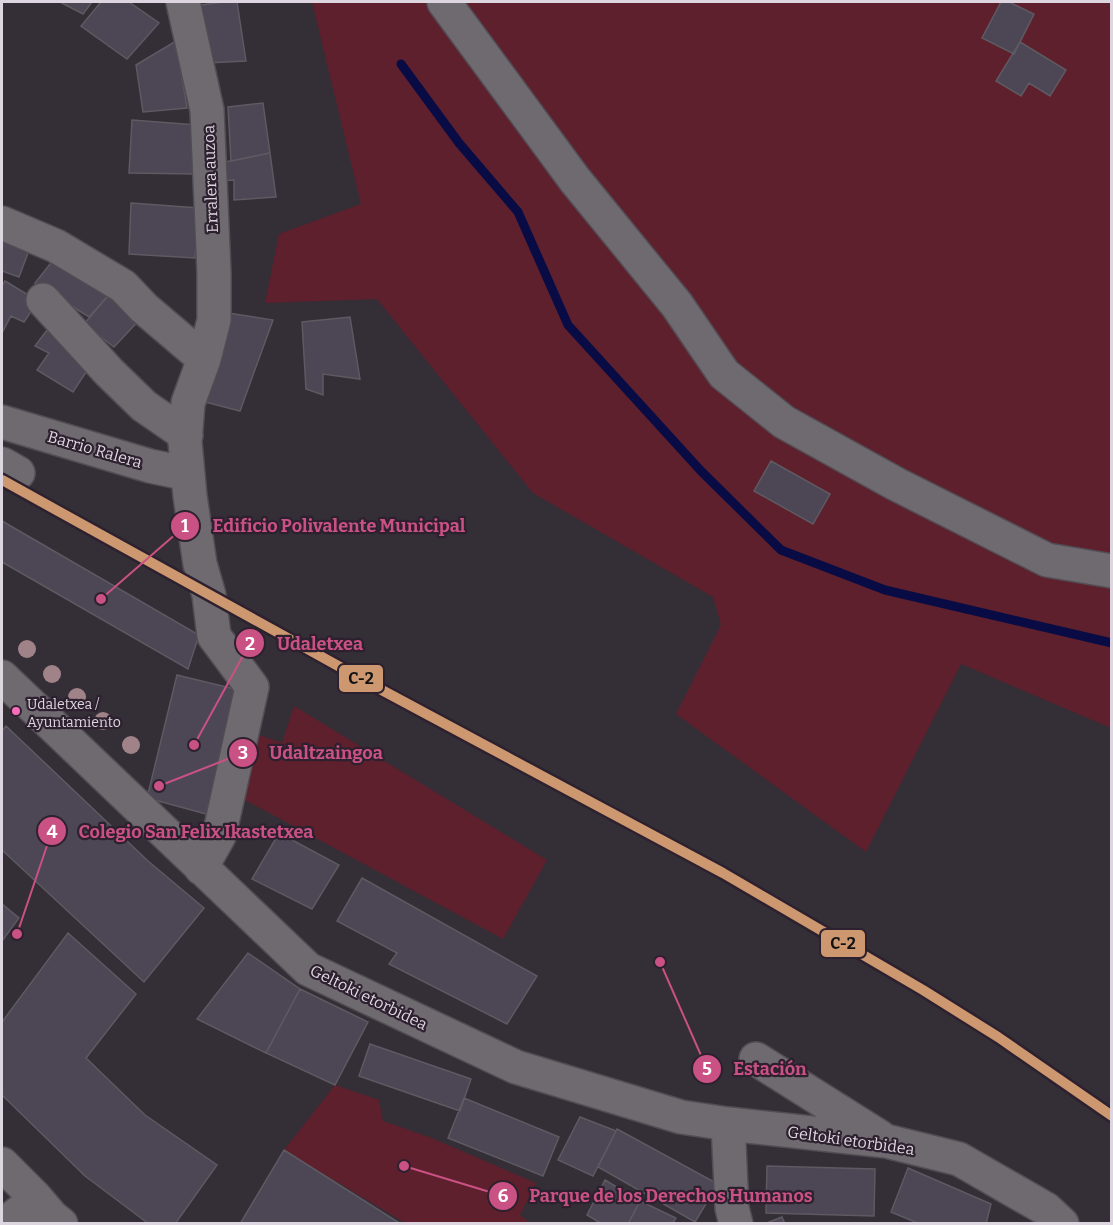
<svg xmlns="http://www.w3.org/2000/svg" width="1113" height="1225" viewBox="0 0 1113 1225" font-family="Bitter,serif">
	<rect width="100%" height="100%" fill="#342e36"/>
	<path fill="#5e202c" d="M312 2H1111V728L961 664 866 852 676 714 721 625 713 597 533 493 377 299 265 303 279 234 361 204Z
		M294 706 547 860 503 939 245 800 259 735 282 743Z
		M335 1085 379 1100 383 1121 429 1137 536 1183 520 1215 530 1223H405L284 1150Z"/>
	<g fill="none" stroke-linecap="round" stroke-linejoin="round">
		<path stroke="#090c44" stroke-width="9" d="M401 64 459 143 518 212 568 325 701 471 781 550 885 590 1112 643"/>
	</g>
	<path fill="#4c4655" stroke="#5e5a62" stroke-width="1.5" d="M60 2H92L83 14Z
		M101 2H129L159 23 127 59 81 26Z
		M223 2H237L246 61 207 63 194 6Z
		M1001 2H1009L1034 14 1014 54 982 38Z
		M176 41 187 108 143 112 136 65Z
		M1020 42 1066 70 1050 96 1029 83 1021 96 996 81Z
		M263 103 270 153 231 161 228 107Z
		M132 120 197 125 194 174 129 173Z
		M270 153 276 197 234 200V180L217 181V162L231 161Z
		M131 203 199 208 195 258 129 254Z
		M2 233 31 245 19 277 2 271Z
		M58 254 113 290 89 317 35 283Z
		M5 281 38 301 24 322 11 316 2 333V286Z
		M113 290 143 316 114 347 84 324Z
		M228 313 273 320 240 411 205 402Z
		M350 317 360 379 323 374V395L306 389 302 322Z
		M47 330 94 360 73 392 37 370 49 353 35 346Z
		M771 461 830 494 813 524 754 491Z
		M2 521 199 635 188 669 2 562Z
		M177 675 243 691 210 815 147 798Z
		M6 726 148 861 204 908 144 982 2 850V731Z
		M279 833 339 865 312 909 252 879Z
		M362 878 537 976 507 1024 389 964 397 953 337 921Z
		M2 904 19 918 2 941Z
		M68 933 136 994 86 1058 145 1115 217 1165 175 1224H149L85 1176 2 1095V1022Z
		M248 953 300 989 266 1053 197 1019Z
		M300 989 368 1022 335 1085 266 1053Z
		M370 1044 471 1079 460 1111 359 1076Z
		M464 1098 559 1137 543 1176 448 1138Z
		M580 1117 616 1131 593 1176 558 1160Z
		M617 1129 718 1184 695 1222 598 1167Z
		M284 1150 401 1224H240Z
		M767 1166 875 1169 874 1216 766 1213Z
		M908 1168 991 1204 986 1224H920L891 1212Z
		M605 1180 640 1201 628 1224H602L587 1215Z
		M640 1201 676 1218 672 1224H628Z
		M782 1217 785 1224H764Z"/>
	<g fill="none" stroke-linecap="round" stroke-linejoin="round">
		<g stroke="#524c54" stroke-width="36">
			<path id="minor" d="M183 2 207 110 214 273V320L204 359 188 403 185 442 190 496 200 564 209 595 214 636 252 687 219 836 201 868
				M444 2 575 180 677 305 724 374 784 422 896 484 1047 560 1112 571
				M2 223 56 246 123 286 144 308 204 359
				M43 300 109 372 144 406 186 435
				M2 422 150 466 188 474
				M2 464 18 473
				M2 677 308 969 516 1067 681 1117 728 1124 886 1141 959 1159 1046 1209 1062 1224
				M756 1059 880 1137
				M728 1124 732 1208 736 1224
				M2 1164 35 1197 52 1217 61 1224
				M5 1224 21 1211 52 1217"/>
		</g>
		<use href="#minor" stroke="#6f6a70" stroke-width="33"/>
		<g stroke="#2d212f" stroke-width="15">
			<path id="rail-1" d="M2 480 378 688 723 873 923 990 998 1037 1112 1116"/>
		</g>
		<use href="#rail-1" stroke="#cd976f" stroke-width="10"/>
	</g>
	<g fill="#a08388">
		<circle cx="27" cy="649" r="9"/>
		<circle cx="52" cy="674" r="9"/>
		<circle cx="77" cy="697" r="9"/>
		<circle cx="103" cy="721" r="9"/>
		<circle cx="131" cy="745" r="9"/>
	</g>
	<circle fill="#fb6dba" stroke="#2d212f" stroke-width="2" cx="16" cy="711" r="5"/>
	<g text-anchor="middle" stroke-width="4.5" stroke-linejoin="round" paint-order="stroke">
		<g font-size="14" fill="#ddd5df" stroke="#2d212f" text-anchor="start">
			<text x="27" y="709">Udaletxea /<tspan x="27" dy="18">Ayuntamiento</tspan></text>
		</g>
		<g font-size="16" fill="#ddd5df" stroke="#2d212f">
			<text transform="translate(210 179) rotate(-92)" y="6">Erralera auzoa</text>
			<text transform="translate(95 449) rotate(16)" y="6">Barrio Ralera</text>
			<text transform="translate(369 997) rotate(26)" y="6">Geltoki etorbidea</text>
			<text transform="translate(851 1140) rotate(8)" y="6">Geltoki etorbidea</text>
		</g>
	</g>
	<path fill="none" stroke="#ca5183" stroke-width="2" d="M101 599L185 526M194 745L250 643M159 786L243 753M17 934L52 831M660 962L707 1069M404 1166L503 1196"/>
	<g fill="#ca5183" stroke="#2d212f" stroke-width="2">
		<circle cx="101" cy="599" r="6"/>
		<circle cx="194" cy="745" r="6"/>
		<circle cx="159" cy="786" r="6"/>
		<circle cx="17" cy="934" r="6"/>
		<circle cx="660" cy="962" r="6"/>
		<circle cx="404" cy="1166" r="6"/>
		<circle cx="185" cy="526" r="15"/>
		<circle cx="250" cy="643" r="15"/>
		<circle cx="243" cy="753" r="15"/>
		<circle cx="52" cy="831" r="15"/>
		<circle cx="707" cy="1069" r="15"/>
		<circle cx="503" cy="1196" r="15"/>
	</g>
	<g font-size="18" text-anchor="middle" font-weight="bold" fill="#fff">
		<text x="185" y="532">1</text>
		<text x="250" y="650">2</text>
		<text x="243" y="759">3</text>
		<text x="52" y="838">4</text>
		<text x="707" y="1075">5</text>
		<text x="503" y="1202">6</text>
	</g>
	<g font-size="18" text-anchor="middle" font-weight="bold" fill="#ca5183" stroke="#2d212f" stroke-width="4.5" stroke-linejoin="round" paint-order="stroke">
		<text x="339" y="532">Edificio Polivalente Municipal</text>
		<text x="320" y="650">Udaletxea</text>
		<text x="326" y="759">Udaltzaingoa</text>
		<text x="196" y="838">Colegio San Felix Ikastetxea</text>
		<text x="770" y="1075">Estación</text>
		<text x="671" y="1202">Parque de los Derechos Humanos</text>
	</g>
	<g stroke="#2d212f" stroke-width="2">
		<rect x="338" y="664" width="46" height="29" rx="6" fill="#cd976f"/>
		<rect x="820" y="929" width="46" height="29" rx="6" fill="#cd976f"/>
	</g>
	<g font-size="16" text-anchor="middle" font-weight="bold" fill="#111">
		<text x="361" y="684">C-2</text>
		<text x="843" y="949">C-2</text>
	</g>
	<rect width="1113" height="1225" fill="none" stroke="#ddd5df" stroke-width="6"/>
</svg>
